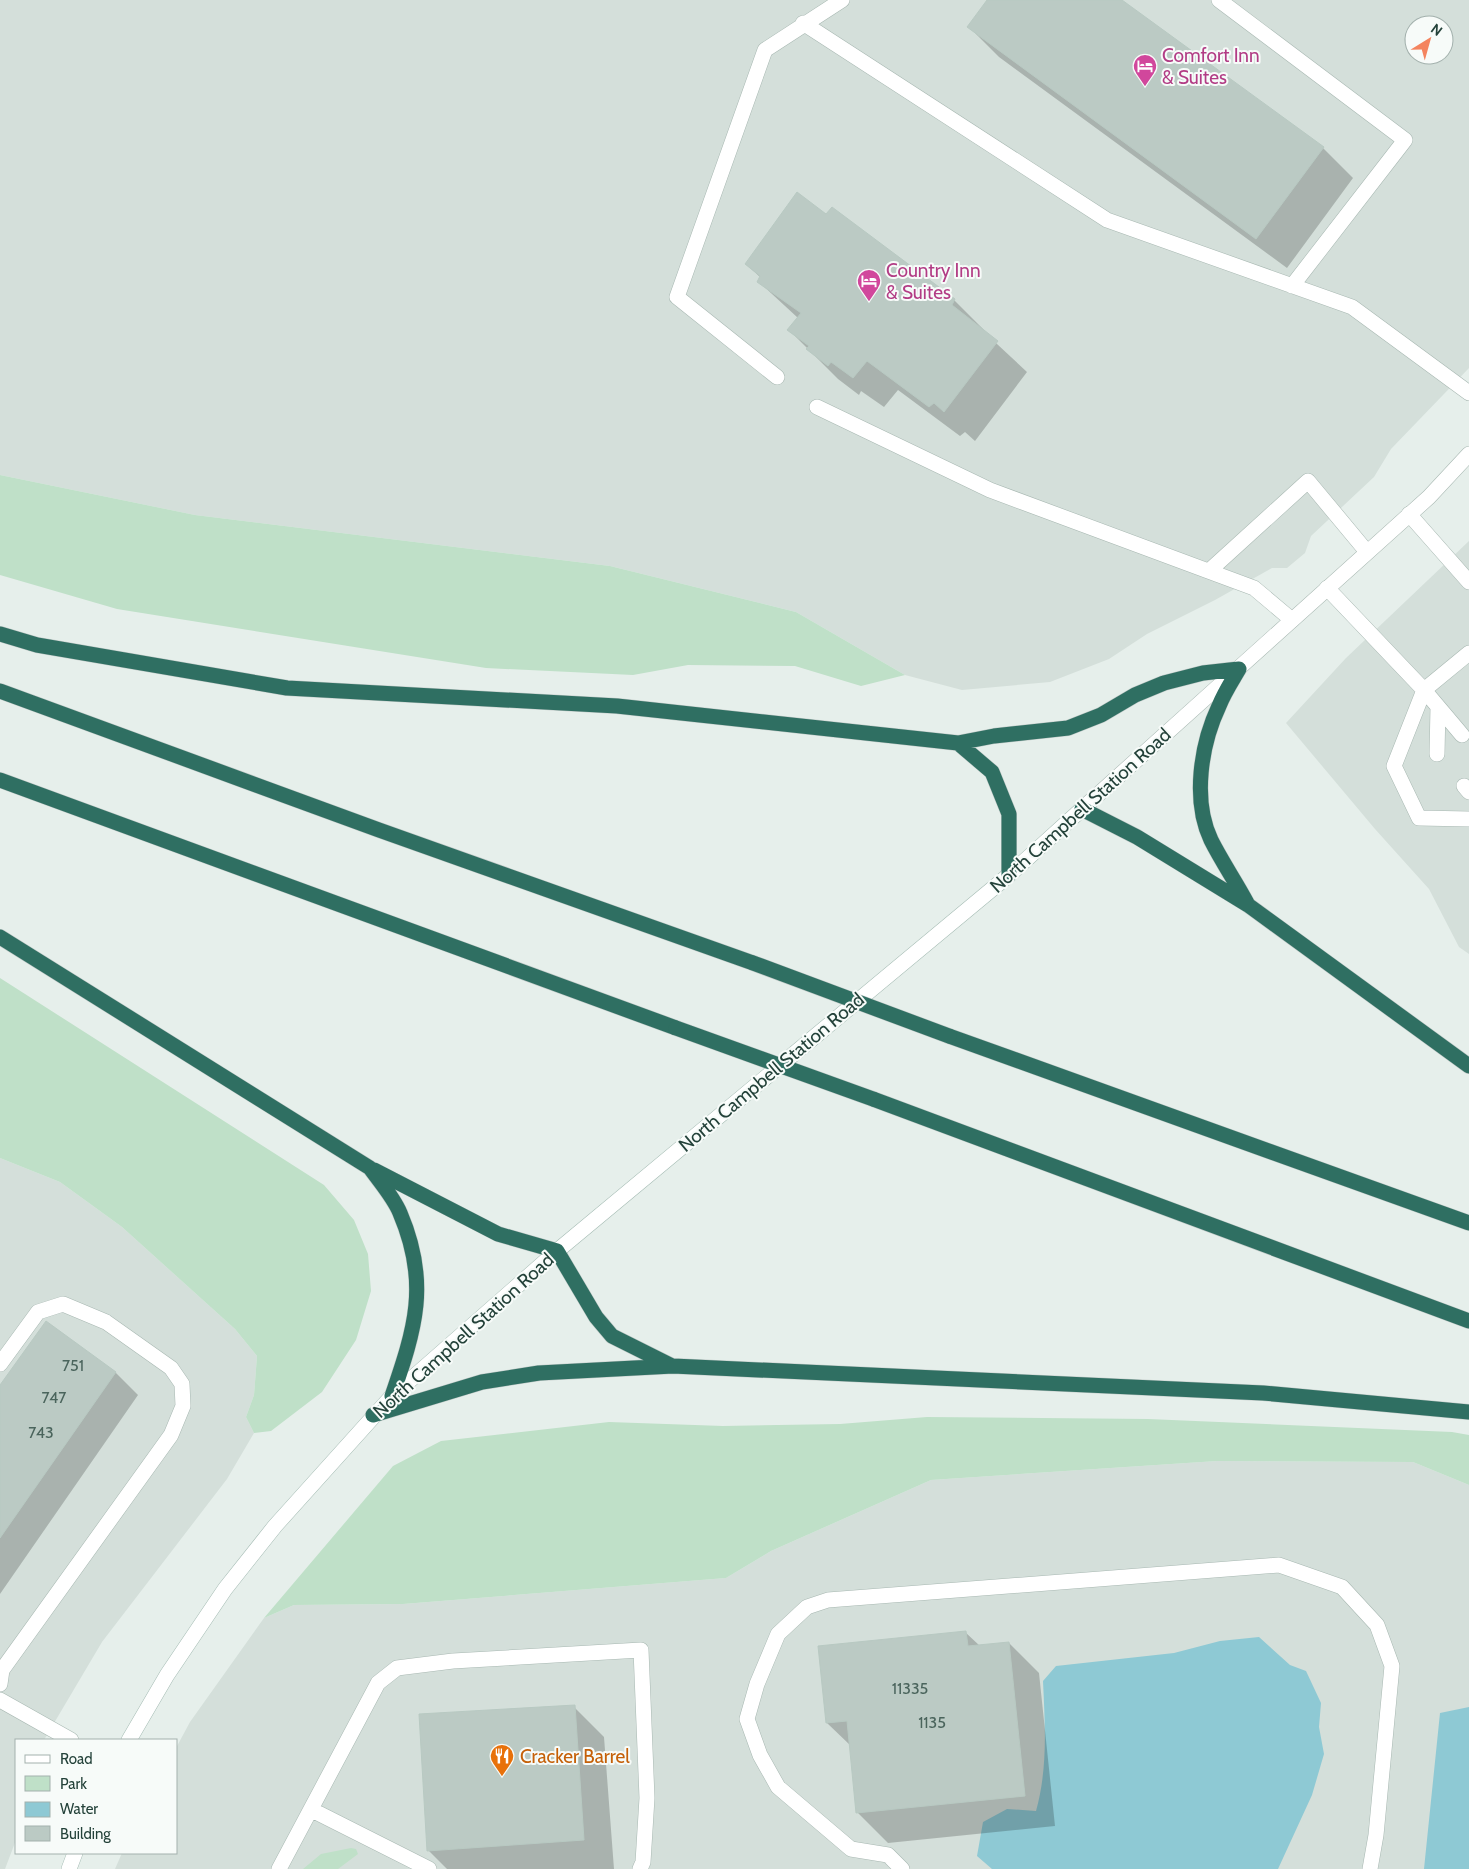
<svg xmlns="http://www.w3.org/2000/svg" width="1469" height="1869" viewBox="0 0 1469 1869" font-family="Cabin,sans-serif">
	<rect width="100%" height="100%" fill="#e6efeb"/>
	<path fill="#d4dfda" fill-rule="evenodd" d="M0 0H1469V368L1391 449 1374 477 1311 536 1305 553 1287 568H1272L1215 600 1147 634 1109 659 1050 682 962 690 905 675 796 612 610 566 195 515 0 475ZM1414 25H1444V55H1414Z
		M1469 541V954L1459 947 1429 889 1375 829 1286 723 1346 658Z
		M0 1158 60 1182 122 1227 235 1329 257 1356 254 1395 246 1417 254 1433 227 1479 102 1642 44 1740H16V1840L5 1869H0Z
		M1217 1461 1413 1462 1469 1485V1869H115L122 1853H176V1748L190 1722 264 1618 294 1605 403 1604 726 1578 771 1551 931 1480Z"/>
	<path fill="#bfe0c8" d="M0 475 195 515 610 566 796 612 905 675 861 686 795 666 688 665 633 675 486 668 117 609 0 575Z
		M0 978 324 1185 354 1220 368 1254 371 1291 356 1340 322 1392 271 1431 254 1433 246 1417 254 1395 257 1356 235 1329 122 1227 60 1182 0 1158Z
		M927 1417 1148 1419 1452 1432 1469 1435V1485L1413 1462 1217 1461 931 1480 771 1551 726 1578 403 1604 294 1605 264 1618 393 1466 441 1441 609 1422 723 1426 840 1424Z
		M351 1848 356 1849 358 1854 338 1869H303L321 1854Z"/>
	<path fill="#8ec9d4" d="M1259 1637 1290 1665 1306 1671 1321 1703 1319 1727 1324 1754 1312 1795 1278 1869H992L977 1856 983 1822 1007 1809 1036 1811C1048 1768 1045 1725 1043 1681L1056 1666 1174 1653 1220 1641Z
		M1469 1707V1869H1424L1440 1713Z"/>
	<path fill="#0003" d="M989 0H1120L1323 148 1353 178 1287 268 999 57 969 27Z
		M827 216 954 300 984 330 983 331 1027 372 975 441 965 432 960 436 898 390 884 407 861 391 859 395 838 379 789 330 798 318 758 281 761 278 746 264Z
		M115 1372 138 1395 0 1594V1387Z
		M965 1632 980 1646 1009 1643 1039 1673 1055 1826 888 1843 858 1813 851 1746 827 1723Z
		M574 1707 604 1737 614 1869H447L429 1851Z"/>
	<path fill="#bbcac4" stroke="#b8c9c2" d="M987 0H1122L1324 147 1256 239 967 27Z
		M797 192 826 214 832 207 955 299 952 305 998 341 944 412 934 403 929 407 867 361 853 378 831 362 828 366 806 349 809 346 787 330 801 313 757 282 760 276 745 264Z
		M46 1321 116 1372 0 1538V1385Z
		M966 1631 968 1646 1009 1642 1025 1796 856 1813 847 1721 826 1723 818 1646Z
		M575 1705 584 1840 427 1851 419 1714Z"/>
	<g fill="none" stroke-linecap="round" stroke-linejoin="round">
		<g stroke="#a8b8b2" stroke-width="16">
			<path id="service" d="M1219 0 1405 140 1292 286
				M803 23 1107 220 1352 307 1469 393
				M777 377 677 297 765 50 842 0
				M817 407 990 490 1254 588 1292 620
				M1409 514 1469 582
				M1209 571 1308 481 1367 552
				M1327 588 1424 690 1462 735
				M1469 653 1424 690 1394 766 1419 818 1469 819
				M1437 754 1438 707
				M1464 786 1469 792
				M0 1364 38 1312 63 1304 106 1322 171 1368 182 1384 183 1406 171 1435 2 1670 0 1684
				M0 1700 71 1740
				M312 1810 429 1869
				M279 1869 378 1683 397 1668 453 1661 641 1650 647 1798 643 1862 640 1869
				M902 1869 888 1855 851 1849 778 1787 760 1755 747 1719 757 1684 778 1634 807 1607 828 1600 1279 1565 1342 1587 1377 1625 1392 1666 1376 1835 1370 1869"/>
		</g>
		<g stroke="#a8b8b2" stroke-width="16">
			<path id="tertiary" d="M1082 809 1429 497 1469 454"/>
		</g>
		<g stroke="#a4bbb3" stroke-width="16">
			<path id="secondary" d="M129 1740 167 1675 225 1589 275 1526 392 1396 557 1251 1009 875 1082 809
				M69 1869 75 1853"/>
		</g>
		<g stroke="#c2cac8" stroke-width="16">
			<path id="motorway" d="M0 634 37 645 287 688 617 706 958 743 994 736 1068 728 1101 715 1135 695 1164 683 1203 673 1239 669
				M1239 669C1232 681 1224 693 1219 706 1201 744 1192 800 1211 840 1222 862 1236 882 1247 903
				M0 691 379 830 753 963
				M958 743 992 772 1009 814V875
				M0 780 676 1028
				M1082 809 1137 837 1248 905 1469 1066
				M0 937 370 1168C380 1182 394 1198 400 1213 430 1283 415 1329 392 1396
				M949 1036 1469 1223
				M873 1099 1469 1321
				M374 1170 498 1234 557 1251 596 1317 612 1336 672 1366
				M373 1415 482 1382 539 1373 673 1366 1263 1393 1469 1412"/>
		</g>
		<use href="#service" stroke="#fff" stroke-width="15"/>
		<use href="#tertiary" stroke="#fff" stroke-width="15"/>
		<use href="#secondary" stroke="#fff" stroke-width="15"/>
		<use href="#motorway" stroke="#2f6f62" stroke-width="15"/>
		<g stroke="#c2cac8" stroke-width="16" stroke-linecap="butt">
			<path id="motorway-bridge" d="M753 963 949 1036
				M676 1028 873 1099"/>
		</g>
		<use href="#motorway-bridge" stroke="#2f6f62" stroke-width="15"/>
	</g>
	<defs>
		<g id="hotel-pin" transform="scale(1.25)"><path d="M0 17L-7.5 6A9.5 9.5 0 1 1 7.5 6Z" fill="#d1479c" stroke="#f7fbf9"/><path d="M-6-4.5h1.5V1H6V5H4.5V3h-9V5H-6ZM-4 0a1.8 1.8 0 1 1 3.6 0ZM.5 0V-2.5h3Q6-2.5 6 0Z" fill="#fff"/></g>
		<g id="restaurant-pin" transform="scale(1.25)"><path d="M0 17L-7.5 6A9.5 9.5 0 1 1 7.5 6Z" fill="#e8710a" stroke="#f7fbf9"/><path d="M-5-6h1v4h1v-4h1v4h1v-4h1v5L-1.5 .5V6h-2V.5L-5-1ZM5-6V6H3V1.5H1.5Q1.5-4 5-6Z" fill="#fff"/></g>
	</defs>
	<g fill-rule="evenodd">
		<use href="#hotel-pin" x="1145" y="66"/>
		<use href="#hotel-pin" x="869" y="281"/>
		<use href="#restaurant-pin" x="502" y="1756"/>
	</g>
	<g text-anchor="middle" stroke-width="4" stroke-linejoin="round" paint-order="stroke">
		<g font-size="16" fill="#4a645c">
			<text x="73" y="1371">751</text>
			<text x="54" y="1403">747</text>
			<text x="41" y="1438">743</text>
			<text x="910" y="1694">11335</text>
			<text x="932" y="1728">1135</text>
		</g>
		<g font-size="19" fill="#b23c85" stroke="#f7fbf9" text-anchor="start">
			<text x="1162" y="62">Comfort Inn<tspan x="1162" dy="22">&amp; Suites</tspan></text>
			<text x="886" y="277">Country Inn<tspan x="886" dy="22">&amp; Suites</tspan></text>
		</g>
		<g font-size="19" fill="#24423a" stroke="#f7fbf9">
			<text transform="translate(1080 810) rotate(-42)" y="7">North Campbell Station Road</text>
			<text transform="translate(771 1072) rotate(-40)" y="7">North Campbell Station Road</text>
			<text transform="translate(463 1335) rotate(-42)" y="7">North Campbell Station Road</text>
		</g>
		<g font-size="19" fill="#c56008" stroke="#f7fbf9" text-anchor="start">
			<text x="520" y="1763">Cracker Barrel</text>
		</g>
	</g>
	<rect x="15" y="1739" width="162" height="115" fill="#f7fbf9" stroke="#a3b1ad"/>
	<rect x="25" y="1755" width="25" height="8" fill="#ffffff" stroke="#a3b1ad"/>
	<text x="60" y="1764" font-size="15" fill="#24423a">Road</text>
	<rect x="25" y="1776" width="25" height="15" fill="#bfe0c8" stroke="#a3b1ad"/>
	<text x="60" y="1789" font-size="15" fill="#24423a">Park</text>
	<rect x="25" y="1802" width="25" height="15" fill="#8ec9d4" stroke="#a3b1ad"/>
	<text x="60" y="1814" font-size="15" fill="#24423a">Water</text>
	<rect x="25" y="1826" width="25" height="15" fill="#bbcac4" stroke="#a3b1ad"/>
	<text x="60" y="1839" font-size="15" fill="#24423a">Building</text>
	<g transform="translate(1429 40) rotate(37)"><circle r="24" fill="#f7fbf9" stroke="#a3b1ad"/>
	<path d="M0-4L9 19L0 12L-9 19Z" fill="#f4845f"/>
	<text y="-8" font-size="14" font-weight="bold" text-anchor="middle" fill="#24423a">N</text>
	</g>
</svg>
